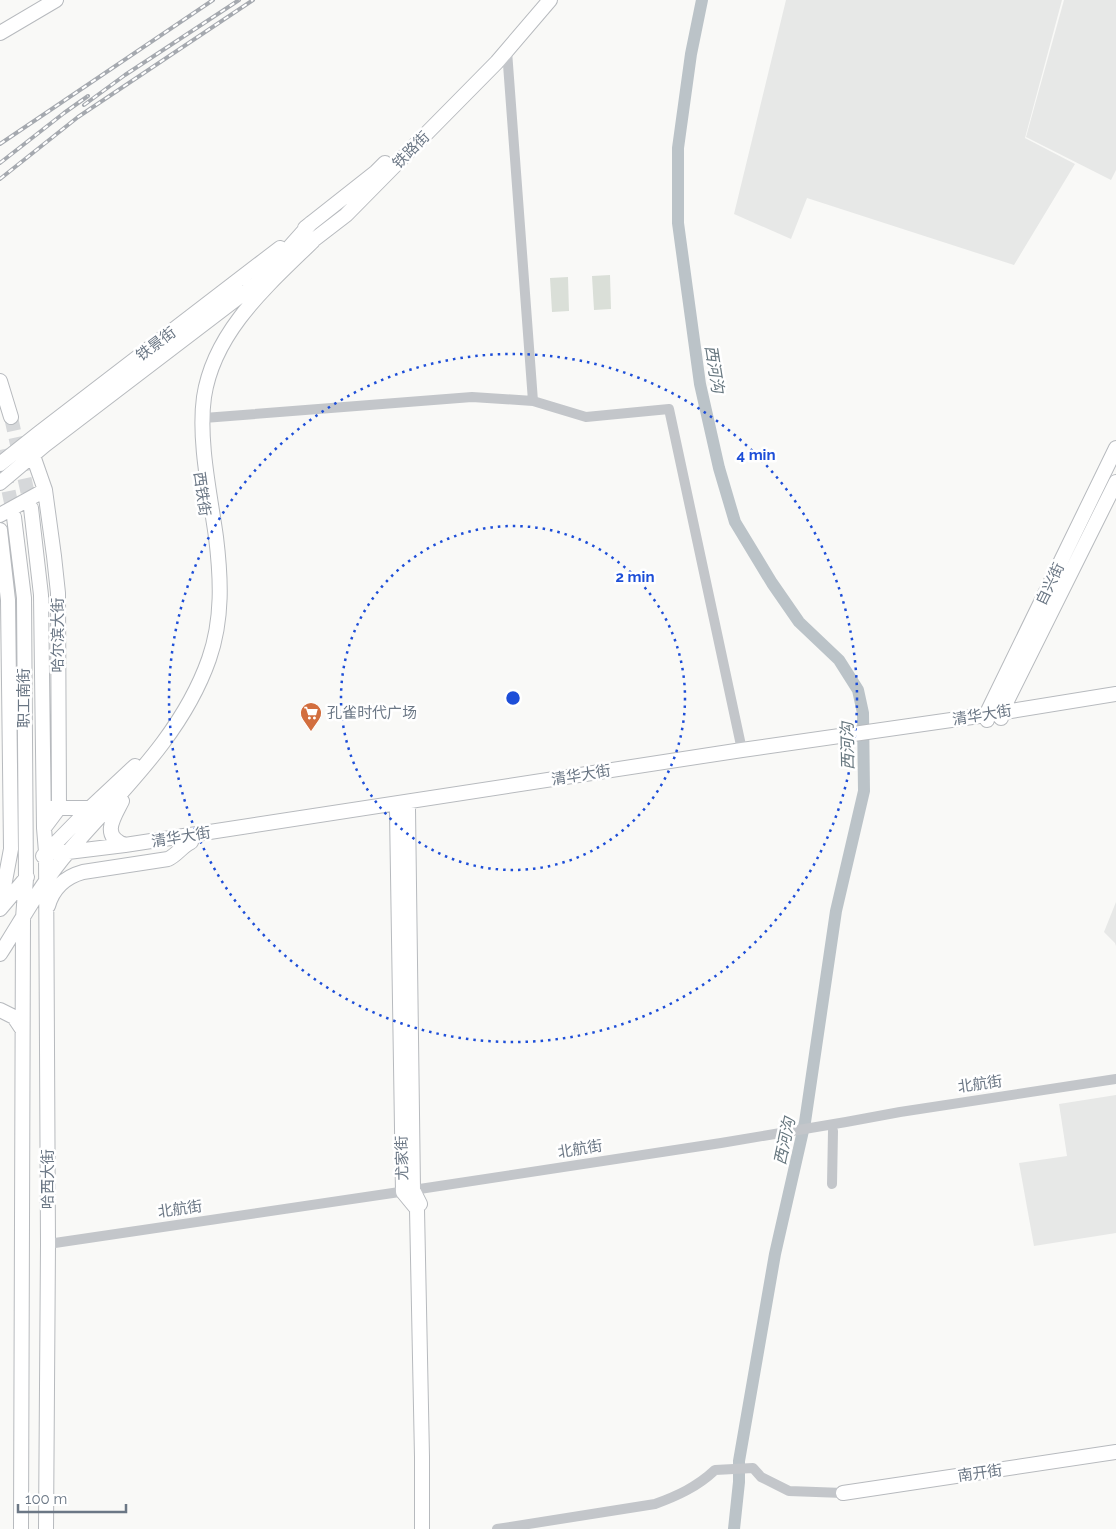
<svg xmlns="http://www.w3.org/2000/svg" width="1116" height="1529" viewBox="0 0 1116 1529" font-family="Raleway,'Noto Sans SC',sans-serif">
	<rect width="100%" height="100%" fill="#f9f9f7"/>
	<path fill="#e7e8e7" d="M786 0H1062L1025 138 1075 164 1014 265 807 198 791 239 734 214Z
		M1064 0H1116V170L1111 180 1026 137Z
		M1116 902V946L1115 943 1104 932Z
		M1116 1095V1233L1034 1246 1019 1163 1067 1156 1059 1104Z"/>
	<path fill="#dadfd8" d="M610 275 611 309 594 310 592 276Z
		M568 277 569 311 552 312 550 278Z"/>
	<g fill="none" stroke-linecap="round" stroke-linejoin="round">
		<path stroke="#bbc3c8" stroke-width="12" d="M702 0 691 54 678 148V223L700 384 719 468 735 522 772 583 799 622 839 660 858 690 863 713 864 791 836 911 805 1122 775 1254 739 1461V1482L734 1529"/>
		<path stroke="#d6d8da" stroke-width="14" stroke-dasharray="14 7" stroke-linecap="butt" d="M11 417 31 508
			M0 450 14 517"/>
		<g stroke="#b7babe" stroke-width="16">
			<path id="major" d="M0 33 56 0
				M305 228 376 172 385 163
				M307 245 346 215 497 62 550 0
				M254 287 311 223
				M0 381 11 417
				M30 447 45 490 54 556 58 593 59 808 44 828
				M0 464 39 433 280 248
				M0 483 45 445 260 281
				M31 508 41 595 44 828 46 852 48 1244 46 1529
				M0 515 45 490
				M14 517 24 598 26 879 23 918 21 1529
				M0 530 8 600 11 849 0 908
				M1001 718V713L1116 482
				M987 720 986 715 1116 448
				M122 801C114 817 100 836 125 845
				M51 808H90
				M408 809 413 1190 420 1204
				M397 811 403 1192 417 1209 422 1457V1529
				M46 852H68L125 845 742 750 986 715 1116 694
				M43 856 90 808 135 766
				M48 906C53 888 65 877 83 872L168 859C177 855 182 846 191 842
				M0 909 27 877
				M0 954C22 920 42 882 69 851 121 791 182 736 209 659 223 619 221 578 216 537 210 494 198 440 204 397 214 331 268 285 313 241
				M0 1010 14 1017 22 1029
				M843 1493 1116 1452"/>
		</g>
		<path stroke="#c3c6ca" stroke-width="10" d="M507 51 533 401 586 417 669 409 742 750
			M204 418 472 397 533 401
			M832 1184 833 1131
			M48 1244 413 1190 721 1143 846 1122 900 1112 1116 1079
			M497 1529 655 1504C677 1496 697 1487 715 1470L753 1468 761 1477 789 1491 843 1493"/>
		<use href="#major" stroke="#fff" stroke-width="14"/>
		<g stroke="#a5a9af" stroke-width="4">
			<path id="rail" d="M84 105 125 75 239 0
				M0 144 213 0
				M0 163 64 113 88 96
				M0 179 78 117 253 0"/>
		</g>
		<use href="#rail" stroke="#fff" stroke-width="2" stroke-dasharray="5.5" stroke-linecap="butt"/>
	</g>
	<g fill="none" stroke="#1d4ed8" stroke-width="2.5" stroke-dasharray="2.5 5">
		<circle cx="513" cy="698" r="172"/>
		<circle cx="513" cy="698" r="344"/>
	</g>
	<defs>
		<g id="supermarket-pin" transform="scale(1.125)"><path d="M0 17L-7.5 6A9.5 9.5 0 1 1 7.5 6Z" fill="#d26e3e" stroke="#fff"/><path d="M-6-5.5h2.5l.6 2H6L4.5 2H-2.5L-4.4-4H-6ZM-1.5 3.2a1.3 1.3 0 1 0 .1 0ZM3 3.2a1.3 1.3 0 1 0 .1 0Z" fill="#fff"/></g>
	</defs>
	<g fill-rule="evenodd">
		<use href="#supermarket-pin" x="311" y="713"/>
	</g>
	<g text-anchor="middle" stroke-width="5" stroke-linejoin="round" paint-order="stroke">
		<g font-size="15" fill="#6b7785" stroke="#fff">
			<text transform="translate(411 150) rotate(-45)" y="5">铁路街</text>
			<text transform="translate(156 344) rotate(-37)" y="5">铁景街</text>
			<text transform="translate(202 494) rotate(82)" y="5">西铁街</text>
			<text transform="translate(1050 584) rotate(-64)" y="5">自兴街</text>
			<text transform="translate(58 635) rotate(-90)" y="5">哈尔滨大街</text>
			<text transform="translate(24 698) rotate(-90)" y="5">职工南街</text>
			<text transform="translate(982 715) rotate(-9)" y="5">清华大街</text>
			<text transform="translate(581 775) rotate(-9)" y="5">清华大街</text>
			<text transform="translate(181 837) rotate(-9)" y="5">清华大街</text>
			<text transform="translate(980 1084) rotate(-8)" y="5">北航街</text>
			<text transform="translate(580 1149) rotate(-9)" y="5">北航街</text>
			<text transform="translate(402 1158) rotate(-91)" y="5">尤家街</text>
			<text transform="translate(48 1179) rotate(-90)" y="5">哈西大街</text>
			<text transform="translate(180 1209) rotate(-8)" y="5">北航街</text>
			<text transform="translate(980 1473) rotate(-8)" y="5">南开街</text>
		</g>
		<g font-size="15" fill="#6b7785" stroke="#fff" text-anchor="start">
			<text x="327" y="718">孔雀时代广场</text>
		</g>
		<g font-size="16" font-style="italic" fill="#67777f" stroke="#fff">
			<text transform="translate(715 369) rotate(81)" y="6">西河沟</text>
			<text transform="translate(847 746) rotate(-91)" y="6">西河沟</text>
			<text transform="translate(784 1141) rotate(-78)" y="6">西河沟</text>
		</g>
	</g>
	<circle cx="513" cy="698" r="8" fill="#1d4ed8" stroke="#fff" stroke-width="2.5"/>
	<g font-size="15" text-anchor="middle" font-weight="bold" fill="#1d4ed8" stroke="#fff" stroke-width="5" stroke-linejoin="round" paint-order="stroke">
		<text x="756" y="460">4 min</text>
		<text x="635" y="582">2 min</text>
	</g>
	<path d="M18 1504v8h108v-8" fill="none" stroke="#6b7785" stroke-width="2.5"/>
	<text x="25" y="1504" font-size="15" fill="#6b7785" stroke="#ffffff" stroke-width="4" paint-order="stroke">100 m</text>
</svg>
